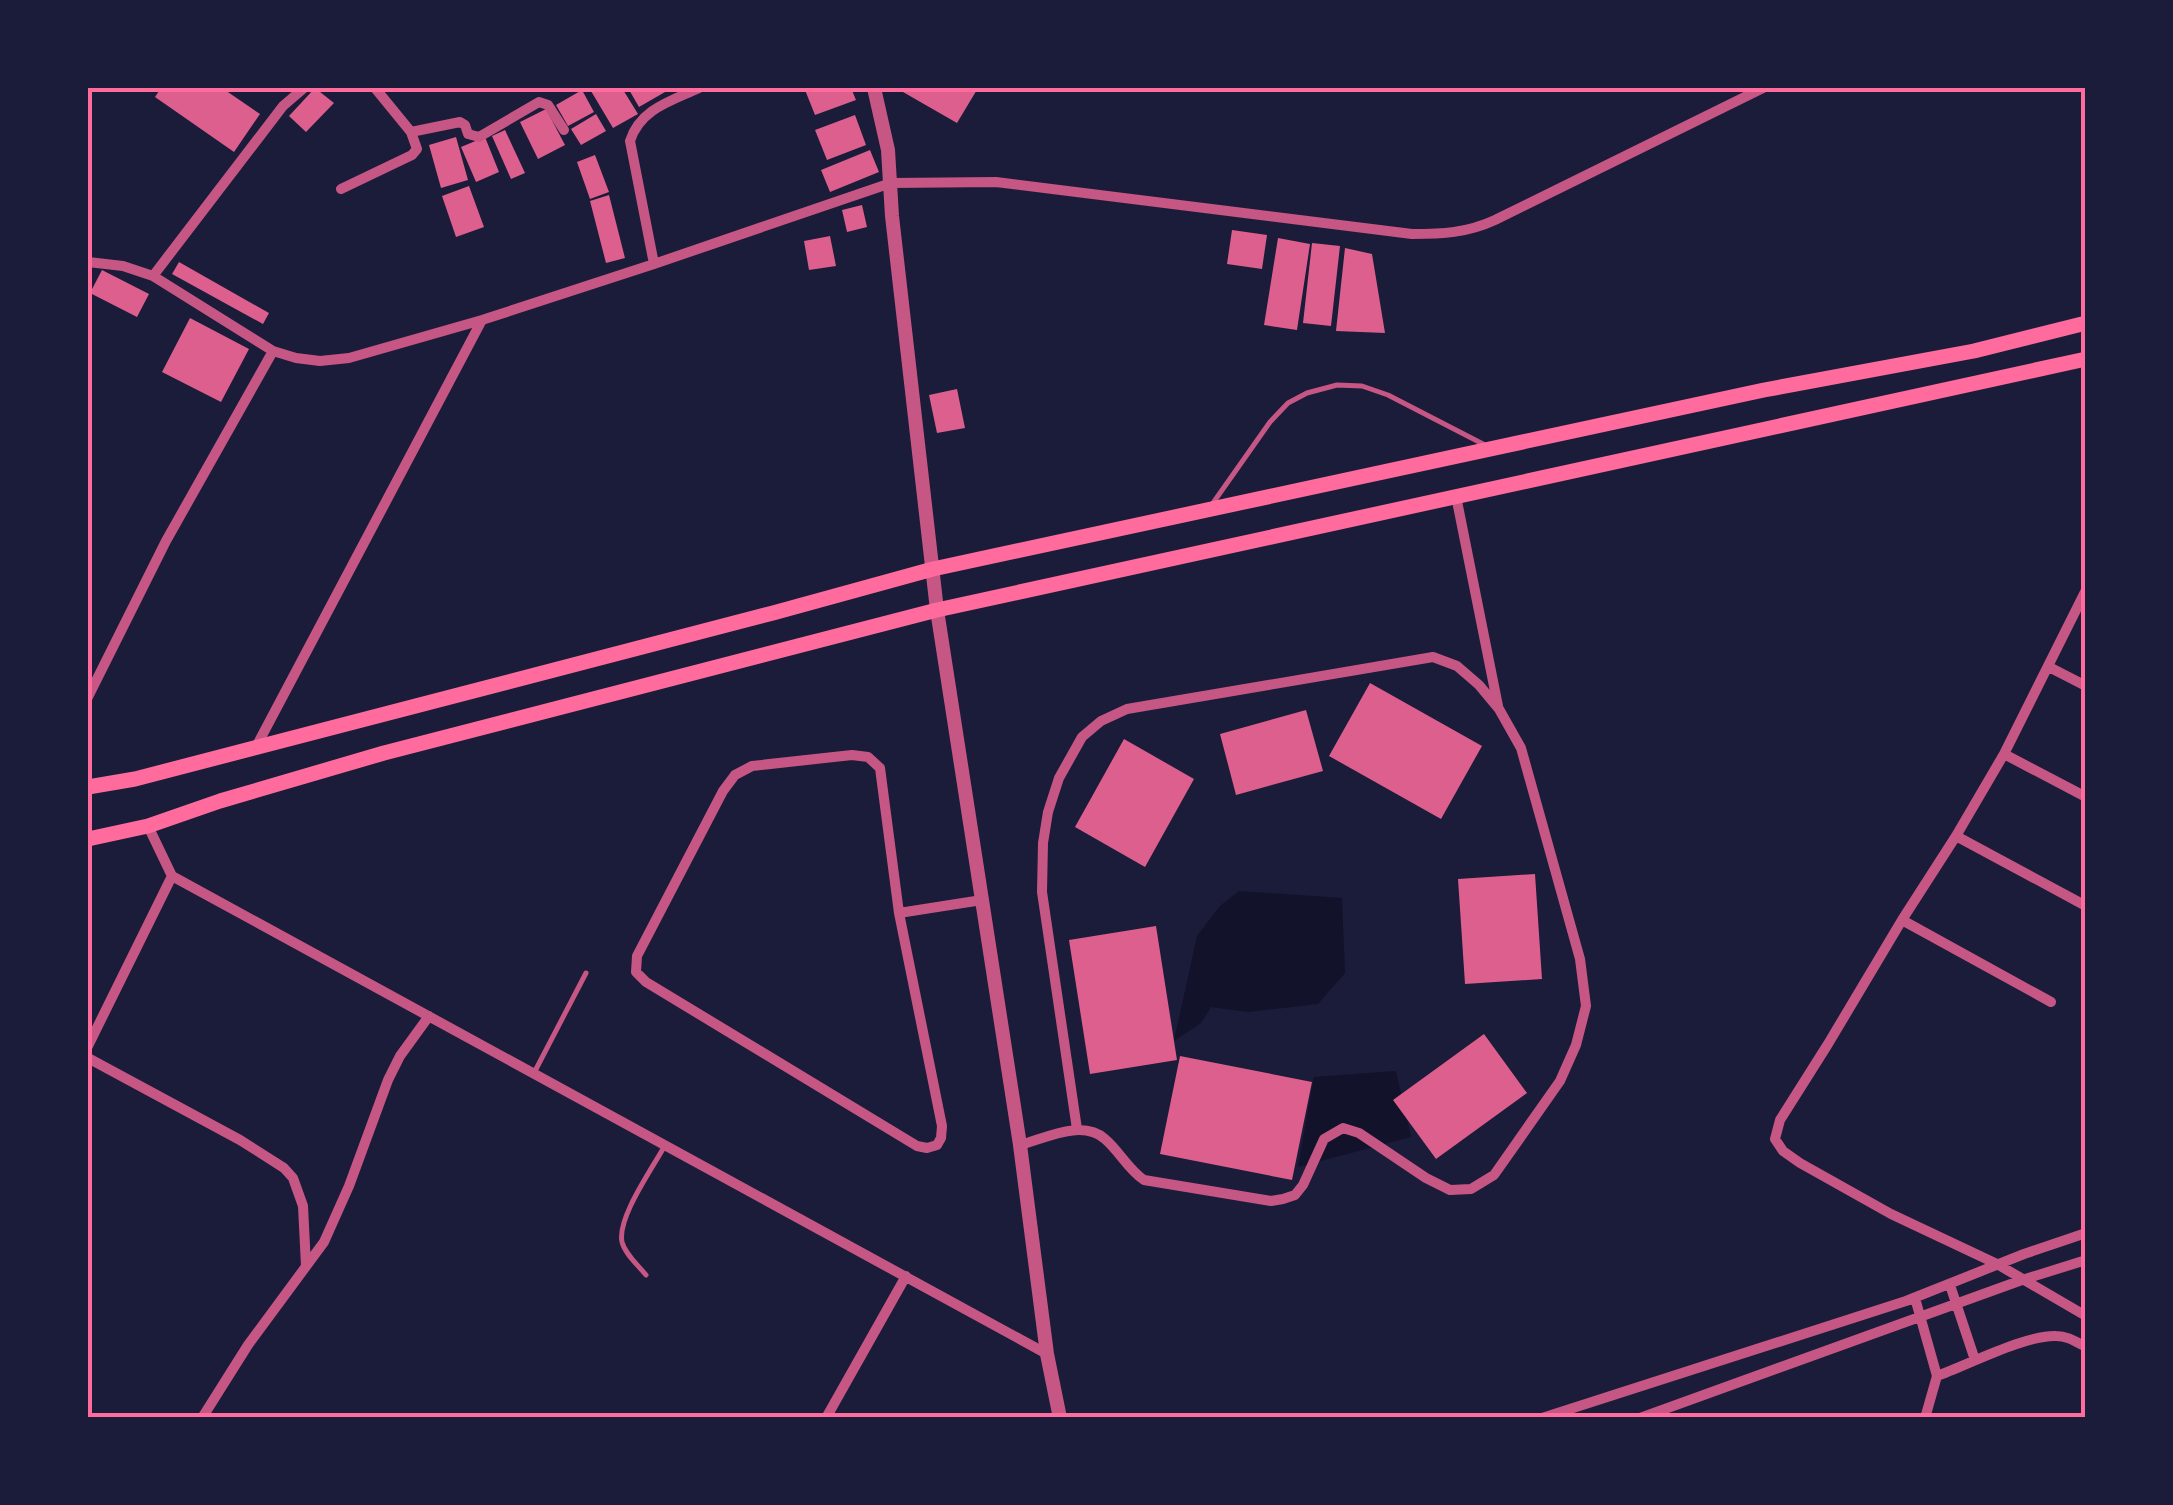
<svg xmlns="http://www.w3.org/2000/svg" width="2173" height="1505" viewBox="0 0 2173 1505" font-family="'Source Sans 3',sans-serif">
	<rect width="100%" height="100%" fill="#1b1b3a"/>
	<path fill="#12122b" d="M1239 891 1342 898 1345 973 1318 1004 1248 1012 1211 1007 1201 1023 1174 1041 1197 936 1220 906Z
		M1396 1071 1411 1137 1298 1167 1314 1077Z"/>
	<path fill="#dd5f8e" d="M161 88H222L260 114 234 152 155 97Z
		M315 88 334 103 306 132 289 116Z
		M597 88H622L638 114 613 128 591 91Z
		M628 88H672L639 107Z
		M812 88H851L856 100 815 115 805 90Z
		M896 88H978L957 123Z
		M582 90 594 112 568 126 556 105Z
		M546 109 565 145 538 159 520 122Z
		M596 114 606 131 581 145 571 129Z
		M855 115 866 145 827 160 815 130Z
		M505 130 525 173 511 179 492 136Z
		M456 137 468 180 441 188 429 145Z
		M485 137 499 172 476 182 461 147Z
		M870 150 879 172 830 192 821 170Z
		M595 155 609 192 590 199 577 162Z
		M469 186 484 227 456 237 442 196Z
		M609 195 625 258 606 263 590 201Z
		M862 205 867 227 847 232 842 210Z
		M1232 230 1267 235 1262 269 1227 264Z
		M830 236 836 266 809 270 804 241Z
		M1278 238 1310 244 1297 330 1264 325Z
		M1312 243 1340 246 1331 326 1303 323Z
		M1345 248 1372 254 1385 333 1336 331Z
		M179 262 269 313 263 324 172 274Z
		M102 270 149 294 137 317 90 293Z
		M190 318 249 349 221 402 162 372Z
		M957 389 965 428 937 433 929 395Z
		M1370 683 1482 746 1441 819 1329 756Z
		M1306 710 1323 771 1236 795 1220 734Z
		M1124 739 1194 779 1145 867 1075 827Z
		M1535 874 1542 979 1465 984 1458 879Z
		M1156 926 1177 1060 1090 1074 1069 940Z
		M1484 1034 1527 1093 1436 1159 1393 1100Z
		M1180 1056 1312 1082 1292 1180 1160 1154Z"/>
	<g fill="none" stroke-linecap="round" stroke-linejoin="round">
		<path stroke="#c65784" stroke-width="5" d="M1213 503 1270 422 1288 403 1307 393 1337 385 1362 386 1388 395 1485 445
			M534 1073 586 973
			M646 1275C638 1265 625 1254 622 1242 617 1218 652 1169 664 1147"/>
		<path stroke="#c65784" stroke-width="10" d="M411 132 460 122 465 125 468 134 479 137 539 102 548 105 564 130
			M341 189 412 155 417 149 411 132 375 88
			M88 262 123 266 153 276 273 351 296 358 320 361 349 358 482 320 654 264 891 183 996 182 1412 234C1442 234 1467 233 1495 220L1763 88
			M654 264 630 141C640 109 671 101 699 88
			M153 276 283 106 304 88
			M1456 496 1498 706
			M2086 590 2004 754 1956 836 1902 920 1828 1044 1780 1120 1775 1139 1783 1151 1800 1163 1891 1214 1997 1264 2086 1316
			M2049 667 2086 686
			M88 697 166 541 273 351
			M256 747 482 320
			M2004 754 2086 797
			M148 826 172 876 1047 1354
			M1956 836 2086 906
			M899 913 880 768 868 757 852 755 752 766 735 775 723 791 637 956 636 972 646 982 917 1146 927 1148 937 1145 941 1138 942 1126 899 913 982 900
			M1902 920 2051 1002
			M88 1046 172 876
			M88 1058 240 1140 284 1168 293 1178 303 1206 306 1266
			M1020 1145C1046 1138 1082 1119 1105 1139 1120 1152 1128 1169 1144 1180L1271 1201 1283 1199 1295 1195 1303 1185 1324 1139 1343 1128 1359 1133 1426 1178 1450 1190 1471 1189 1494 1175 1560 1081 1576 1045 1586 1006 1580 959 1521 748 1499 709 1479 685 1457 666 1433 657 1127 709 1101 721 1082 737 1059 778 1048 812 1043 843 1042 892 1077 1129
			M1950 1285 1975 1360
			M1915 1298 1937 1376
			M202 1418 248 1345 324 1242 349 1186 388 1080 400 1056 429 1016
			M826 1418 906 1276
			M1542 1418 1906 1301 2024 1254 2086 1233
			M1640 1418 2022 1280 2086 1260
			M1925 1418 1937 1376C1968 1365 2025 1335 2056 1336 2068 1336 2076 1342 2086 1347"/>
		<path stroke="#c65784" stroke-width="14" d="M874 88 888 150 892 216 937 610 1020 1145 1047 1354 1060 1418"/>
		<path stroke="#ff6b9d" stroke-width="15" d="M88 787 135 779 773 613 933 569 1764 390 1974 351 2086 323
			M88 839 148 826 220 801 384 753 937 610 2086 359"/>
	</g>
	<rect width="2173" height="1505" fill="none" stroke="#1b1b3a" stroke-width="180"/>
	<rect x="90" y="90" width="1993" height="1325" fill="none" stroke="#ff6b9d" stroke-width="4"/>
</svg>
